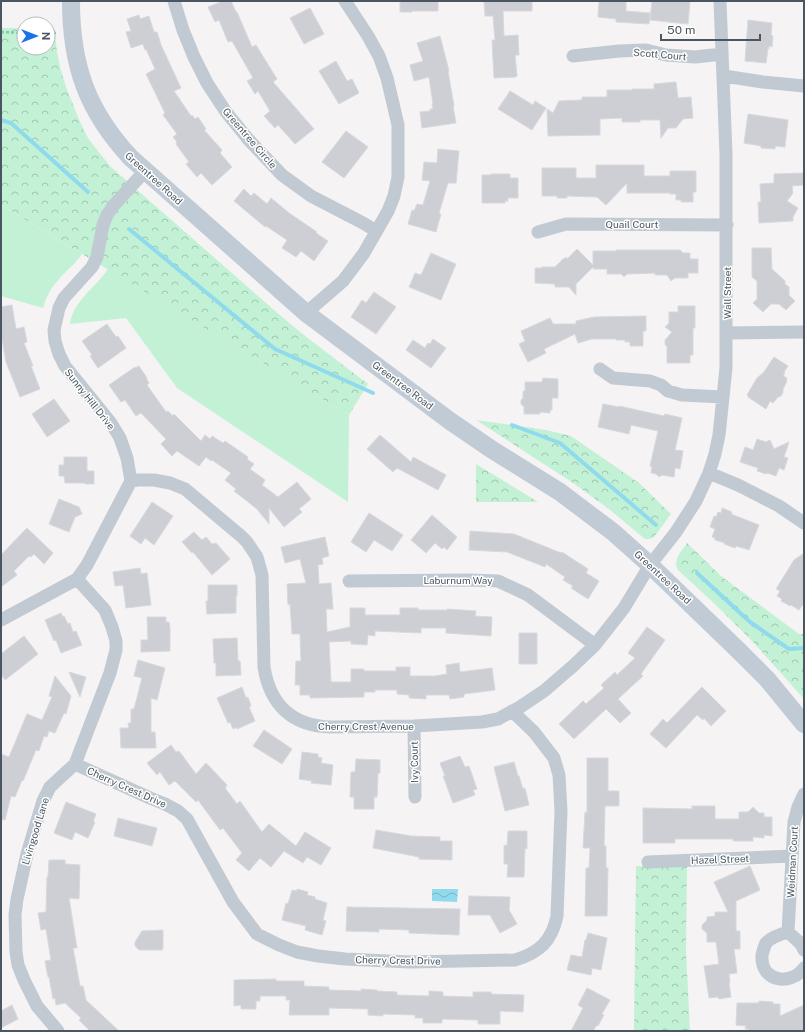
<svg xmlns="http://www.w3.org/2000/svg" width="805" height="1032" viewBox="0 0 805 1032" font-family="'Public Sans',sans-serif">
	<defs>
		<pattern id="forest-crowns" width="20" height="18" patternUnits="userSpaceOnUse"><rect width="20" height="18" fill="#c3f1d5"/><path d="M2 6a3 3 0 1 1 6 0M12 15a3 3 0 1 1 6 0" fill="none" stroke="#a0c6b0"/></pattern>
		<pattern id="water-waves" width="16" height="10" patternUnits="userSpaceOnUse"><rect width="16" height="10" fill="#90daee"/><path d="M0 5q4-4 8 0t8 0" fill="none" stroke="#78b4c4"/></pattern>
	</defs>
	<rect width="100%" height="100%" fill="#f5f3f3"/>
	<path fill="#c3f1d5" d="M1 205 82 254C76 263 68 269 60 278 52 286 46 297 43 308L1 296Z
		M108 269 349 415 348 502 177 388 126 318 70 324C74 299 95 289 108 269Z"/>
	<path fill="url(#forest-crowns)" d="M1 28H24V48H48V29L55 30C56 57 63 82 74 107 78 117 82 128 88 138 95 148 103 157 111 167L274 310 305 336 368 384 349 415 1 205Z
		M476 420 546 430 571 436 639 483 671 514 654 537 650 539H645L609 509 573 483Z
		M476 464 538 502H476Z
		M687 543 721 576 799 634H804V699L754 643 717 606 678 570C672 560 682 551 687 543Z
		M636 866H687L686 951 690 1031H634Z"/>
	<path fill="url(#water-waves)" d="M432 889H458L457 902 432 901Z"/>
	<g fill="none" stroke-linecap="round" stroke-linejoin="round">
		<path stroke="#90daee" stroke-width="4" d="M1 120 11 123 88 192
			M129 229 275 349 373 393
			M512 425 560 443 656 525
			M697 573 750 622 789 649 804 648"/>
	</g>
	<path fill="#cdcfd5" stroke="#d7d9de" d="M223 1H231L236 12H237L252 47 256 45 277 79 273 82 314 129 295 144 278 125 275 128 264 116 270 111 258 91 255 94 247 81 253 78 232 41 228 42 219 20 215 22 208 7Z
		M400 1H438V11H412V12H400Z
		M484 1H532V11H503L504 36 518 35 519 55H515L517 76 516 77 494 78 492 40H495L493 16H485Z
		M599 1H626V11L650 13 649 24 616 22V19L598 17Z
		M652 1H690L688 24 650 20Z
		M310 8 324 34 304 44 290 18Z
		M139 15 140 19 149 16 154 32H157L161 45 181 88 174 91 191 116 192 115 195 119 198 117 206 129 204 130 222 150 220 153 232 167 212 185 201 173 197 177 186 164 189 162 176 144 177 142 173 137 177 134 163 115 165 113 146 74 155 69 146 49 145 50 143 44 131 48 126 32 131 31 127 19Z
		M748 20 772 23 771 35 773 36 772 47 769 46V49L768 48 766 63 745 61Z
		M440 36 449 71H448L454 106H453L456 123 422 128 420 112 430 111V109H433L432 104H433L429 77 414 81 410 65 423 61 417 43Z
		M336 61 347 81 352 79 359 93 339 104 319 71Z
		M676 82 678 98 691 97 693 118 683 119 676 128H668L661 138 660 120H640V122H622V118L600 119V135L548 136 547 109 553 113 559 101 582 100V97H607V90H632V89H654V84Z
		M510 91 533 105 535 101 546 108 532 130 498 109Z
		M748 114 788 120 785 147 775 146V149L761 148V146L744 143Z
		M346 131 368 147 344 178 322 162Z
		M438 149 459 151 456 183H448L439 213 441 214 436 232 408 224 412 210 414 211 417 204 423 205 430 181 422 180 424 162 437 163Z
		M596 165H644V176H670V171H696V192H693V202H681V200H676V194H670V193H627V183L606 205 597 197 567 196V198H557V196H542V168H576V178H596Z
		M804 173V185L792 186 793 193 787 201 798 208 793 217V221L759 223 758 202H761L760 184 774 183V174Z
		M491 174H510V178H518V198H508V201H505V203H482V175H491Z
		M244 189 251 196 254 193 267 204 271 198 289 213 317 232 316 233 328 241 314 261 301 251 296 257 282 248 287 240 266 226 265 227 234 201Z
		M752 248H771L772 269 785 281V284L789 287V295L795 301 786 310 779 304H771L763 312 753 303 757 299V281L752 277Z
		M577 249 593 265V251H616V250H680L683 253H690V259H698V273H688V278H675L671 281 667 275H655V273L627 274 624 277 621 274H607V269H593V267L576 284V295L569 287H555V284L535 283V268H542V267H555L564 258 565 259 566 257 567 259Z
		M431 253 456 264 441 300 409 287 415 273 421 275Z
		M374 292 396 307 376 334 351 317 362 300 366 303Z
		M12 305 16 329 24 327 27 342 24 343 33 366H31L40 389 20 397 6 362 2 339H1V307Z
		M678 306H695V328H693V355H690V363H667V346L665 345V340L672 332 665 327 669 323V312H678Z
		M646 316V331H643V346H630V342H625V340H616V339H592L578 343 575 334 544 349 546 353 528 362 519 344 525 341 521 331 550 318 553 324H576V321L594 317Z
		M107 324 116 337 118 336 126 348 98 368 90 356 92 355 82 341Z
		M433 339 446 348 431 368 406 350 413 340 425 348 428 343 430 344Z
		M774 357 788 366 784 372 785 373 783 376 787 378 786 380 787 381 783 389V392L781 396 778 397 773 403 770 401 766 409 748 397V396L747 395 757 378 764 372Z
		M139 366 147 378H146L149 383 147 385 166 412 168 411 173 416 174 414 201 441 205 435 210 439 212 436 223 443 225 441 248 457 247 459 254 464 250 469 265 480 262 485 278 497 297 482 311 499 299 509 302 512 284 527 269 508V524L257 509 234 491 236 489 225 480 231 473 212 460 211 461 206 457 199 466 177 451 172 456 161 444 166 439 141 413 136 416 125 400 121 402 109 385 135 367V368Z
		M543 378 558 379V398H552V410H550V413L540 412V414H524V407L521 404V400L523 398V391H525V382H542Z
		M54 399 70 421 47 437 32 414Z
		M603 404 619 407V406L664 416 665 414 682 418 675 450 683 451 680 469 675 468 674 477 662 475 659 477 656 474 651 473 652 467 650 466 658 431 631 425 629 434 598 427Z
		M380 435 411 462 413 457 446 475 438 490 397 468 393 472 367 449Z
		M757 439 766 442 770 440 774 449 789 442 784 457 788 458 784 470 779 468 776 476 767 473 766 474 757 471 758 468 740 462 745 447 753 450Z
		M64 457H87V471H94V484H86L84 483H65L64 476H59V465H64Z
		M59 499 79 507 82 514 75 517 69 532 49 524Z
		M152 502 173 516 154 545 145 538 141 544 130 536Z
		M722 508 732 512 731 514 759 525 749 550 736 546 735 548 724 544 725 543 715 540V538L712 537 715 529 710 527 714 516 716 517 718 512 721 513Z
		M369 513 403 535 392 551 374 540 366 552 351 542Z
		M432 515 457 537 447 550 444 547 442 549 435 543 426 553 411 540Z
		M27 528 53 553 44 564 34 554 31 557 29 556 14 571 17 575 1 587V555Z
		M470 531 514 534 561 553 562 552 588 569 586 573 599 581 588 599 571 588 573 586 563 580 565 577 546 564 545 567 507 552 469 550Z
		M194 532 202 540 206 537 212 544 216 543 230 559 212 575 193 552 192 553 182 542Z
		M325 537 329 556 322 558 323 564 318 565 319 584 331 583 333 609H326L327 632 350 627V608H365V615H400V608H418V610H447V609L476 611 475 616 492 617 491 636 446 633V628H421V633L375 631V636L368 635 367 645 351 644V641L329 642 331 682H351V669H364V671H396V667H410V676H435L447 674 446 665 459 663 460 672 492 668 495 690 464 694V697L450 699 449 695H426V699L409 698V695L397 694V690H375V692H364V697L310 698V695H300V685H295L296 661H301L300 634H292L290 604 288 605 287 584 306 583 300 559 285 563 281 547Z
		M804 553V603L799 610 791 605 790 606 781 601 782 599 777 596 780 591 776 589 794 560Z
		M140 568 141 574 147 573 151 605 126 608 123 585 115 586 113 572Z
		M208 585H237V596H236V613L207 614 206 601H208Z
		M61 613 63 617 64 616 68 624 70 623 73 632 76 631 82 645 61 653 56 640 54 641 45 620Z
		M147 617H166V622H169L170 628V651L141 652V640H148Z
		M647 627 665 640 641 674 643 676 618 699 631 713 620 723 606 709 574 739 559 724 583 701 586 704 604 688 601 685 615 672 617 675 635 658 628 653Z
		M519 633H537V664H519Z
		M24 636 38 654 5 680 1 674V654Z
		M237 638 238 661H240L241 675 216 676V663H214L213 639Z
		M138 660 165 668 157 700 151 698V732H155L156 748H121L120 728H129L128 723H131V709H134L142 678 134 676Z
		M69 672 86 677 80 697Z
		M55 676 71 696 66 714 64 713 55 733 49 731 47 737 44 736 39 751 36 750 23 781 22 780 15 797 11 796 5 820 1 819V754L9 757 27 714 42 720 52 697 49 696Z
		M242 687 246 698 248 697 251 706 249 707 255 721 237 729V727L233 729 230 722 228 723 217 698Z
		M702 687 726 711 711 726 704 718 703 720 697 715 666 748 650 734 663 719 667 723Z
		M264 730 292 749 282 764 253 746Z
		M171 745 176 752 179 751 196 774 206 763 227 785 225 788 237 804 240 801 262 832 269 824 296 846 305 832 331 848 321 865 307 857 303 863 284 851 271 867 260 858 249 871 236 860 242 853 223 828 220 830 198 800 196 802 175 781 169 785 160 772 157 775 147 763Z
		M302 752 318 754V757L322 758 321 763 333 765 331 785 311 783 312 781 299 779Z
		M460 756 465 767 469 766 477 789 473 790 475 795 453 803 443 776H445L440 763Z
		M587 758H608V791H619V806H605L604 846H606V868H608L607 916H585L586 868H589L590 848H583L585 812 587 813Z
		M356 759 380 760V773H378L377 797H374V809H354V797H350L351 772H355Z
		M514 762 518 776H519L523 789 525 788 529 805 505 811 494 767Z
		M66 802 96 814 93 822H95L88 838 75 832 72 840 54 833Z
		M692 806H715V819H739V812H748L753 807 759 813H764V817H772V836L764 835V838L753 837V841H733V839H675V843H643V808L692 809Z
		M118 818 157 828 152 846 114 836Z
		M376 830 411 836 440 837V841H452V860L419 859V857L373 848Z
		M508 831H527V849L525 848 524 877H507L508 864H504V845L507 846Z
		M49 860H65V864L80 865 79 899 69 898 77 948H73L80 986H83L86 1000 119 1031H90L79 1020 81 1018 65 1003 56 1005 55 998 53 999 49 977H48L45 961 51 960 46 929 41 930 38 913 46 912 47 877H48Z
		M750 866 760 890 736 901V931H740V949H734L737 973 729 974 730 983H729L731 997 719 999 718 997 709 998 704 966 719 964 716 942H707V933L702 929V925L707 920V917L715 916V912H728L714 882Z
		M297 889 308 892 307 895 315 897V899L327 903 323 920 326 921 322 935 305 930 306 926 282 920 286 903 288 904 292 890 297 891Z
		M469 896 510 897 509 910 517 924 500 933 490 915H468Z
		M347 907 460 909 459 935 409 933V930L379 929V932L346 931Z
		M163 930V948L162 950H139L135 946V942L142 931Z
		M588 933 607 938 601 970 592 968 591 975 567 970 571 955 582 957 585 940H586Z
		M276 979V981H304V986L329 987V990L361 991V989L377 990V991L397 992V995L429 996V991L443 992V996L473 997V992H491V994L524 995 523 1012 500 1011V1024H478V1020L442 1019V1023H423V1018H415V1015L383 1014V1016L368 1015V1009L329 1008V1015H289L290 1000H286V996H260V1001H256V1009H241V1005L234 1006V980Z
		M587 988 610 1000 602 1014 604 1015 598 1026 597 1025 593 1031H571L583 1008 578 1005Z
		M759 1001 773 1002V1004H780V1016L804 1005V1031H748V1029H745L746 1026 736 1025 737 1003H759Z
		M12 1005 18 1019 1 1028V1011Z"/>
	<g fill="none" stroke-linecap="round" stroke-linejoin="round">
		<path stroke="#7ad0a6" stroke-width="2.5" stroke-dasharray="3 2" stroke-linecap="butt" d="M1 32 24 33
			M48 33H57"/>
		<path stroke="#c1cad2" stroke-width="13" d="M174 1 183 30 194 57 207 83 226 112 248 139 282 175 311 196 363 223 376 231
			M573 56 619 51 646 50 666 55 695 57 722 54
			M724 76 763 82 804 86
			M538 232 566 224 727 225
			M306 313 343 281 364 253 388 211 394 196 398 177V125L387 78 379 56 368 36 345 1
			M727 333 804 332
			M600 369 613 378 650 381 661 385 668 391 682 395 723 397
			M709 473 738 485 779 506 804 523
			M131 481 138 480H154L170 483 185 489 241 536 247 542 257 557 262 575 264 667C270 705 292 726 331 727L414 726 482 722 498 719 520 707 544 691 573 666 595 645 624 608 650 565 676 532 696 501 709 473 715 454 719 435 726 368V154L720 1
			M349 581 468 580 498 581 528 595 595 645
			M1 620 77 579 87 565 131 481 127 458 120 438 111 423 65 366 59 354 55 341 54 330 59 308 64 298 92 267 97 257 103 225 107 215 114 205 145 171
			M414 726 415 797
			M75 764 150 798 165 804 178 811 187 819 233 902 257 934 279 945 297 952 318 956 345 959 410 962 515 960C539 953 552 941 557 916L561 811 559 775 554 758 534 732 512 711
			M648 862 792 856
			M788 932 794 822 798 807 804 794
			M788 932C781 934 771 937 766 943 764 947 763 951 762 955 760 981 790 987 804 968
			M788 932 801 944 804 950
			M58 1031 37 1006 24 980 18 965 16 952 15 915 17 899 27 854 43 801 50 787 75 764 110 673 116 650V641L112 627 105 610 77 579"/>
		<path stroke="#c1cbd6" stroke-width="18" d="M71 1C71 65 87 111 131 158L306 313 450 421 491 449 560 492 613 532 650 565 739 651 767 679 804 724"/>
	</g>
	<g text-anchor="middle" stroke-width="3" stroke-linejoin="round" paint-order="stroke">
		<g font-size="10" fill="#4a5661" stroke="#fff">
			<text transform="translate(660 54) rotate(5)" y="4">Scott Court</text>
			<text transform="translate(250 138) rotate(49)" y="4">Greentree Circle</text>
			<text transform="translate(154 178) rotate(42)" y="4">Greentree Road</text>
			<text x="632" y="228">Quail Court</text>
			<text transform="translate(727 293) rotate(-90)" y="4">Wall Street</text>
			<text transform="translate(403 385) rotate(37)" y="4">Greentree Road</text>
			<text transform="translate(90 399) rotate(52)" y="4">Sunny Hill Drive</text>
			<text transform="translate(663 577) rotate(43)" y="4">Greentree Road</text>
			<text x="458" y="584">Laburnum Way</text>
			<text x="366" y="730">Cherry Crest Avenue</text>
			<text transform="translate(414 762) rotate(-91)" y="4">Ivy Court</text>
			<text transform="translate(127 787) rotate(24)" y="4">Cherry Crest Drive</text>
			<text transform="translate(35 831) rotate(-73)" y="4">Livingood Lane</text>
			<text transform="translate(720 859) rotate(-2)" y="4">Hazel Street</text>
			<text transform="translate(792 862) rotate(-87)" y="4">Weidman Court</text>
			<text transform="translate(398 960) rotate(1)" y="4">Cherry Crest Drive</text>
		</g>
	</g>
	<rect width="805" height="1032" fill="none" stroke="#4a5661" stroke-width="4"/>
	<g transform="translate(36 36) rotate(90)"><circle r="19" fill="#ffffff" stroke="#b7bbc0"/>
	<path d="M0-3L7 15L0 10L-7 15Z" fill="#1a73e8"/>
	<text y="-6" font-size="11" font-weight="bold" text-anchor="middle" fill="#4a5661">N</text>
	</g>
	<path d="M661 34v6h99v-6" fill="none" stroke="#4a5661" stroke-width="2"/>
	<text x="667" y="34" font-size="12" fill="#4a5661" stroke="#ffffff" stroke-width="3" paint-order="stroke">50 m</text>
</svg>
